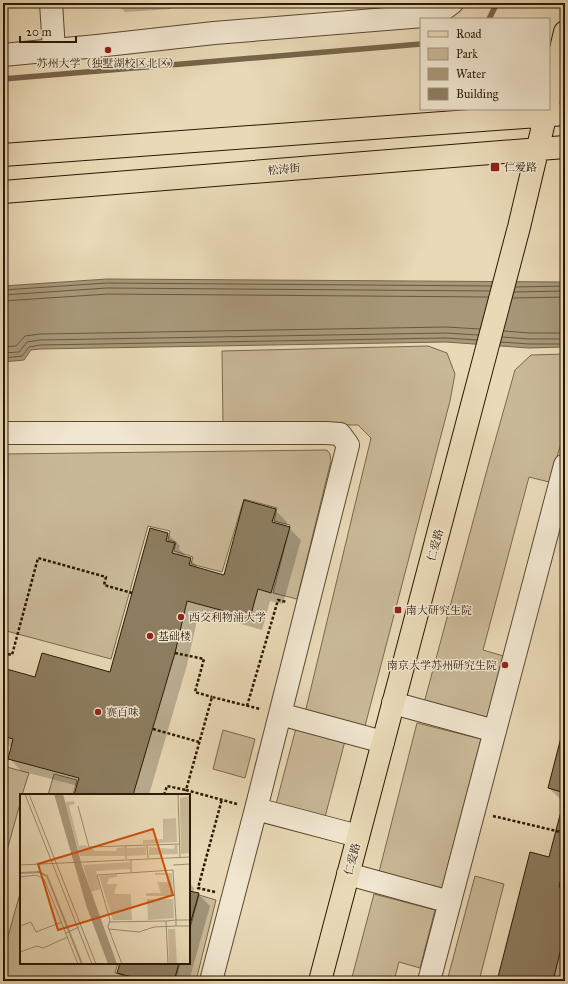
<svg xmlns="http://www.w3.org/2000/svg" width="568" height="984" viewBox="0 0 568 984" font-family="'IM FELL Great Primer','Noto Serif SC',serif">
	<rect width="100%" height="100%" fill="#e9d9b6"/>
	<filter id="stains"><feTurbulence type="fractalNoise" baseFrequency=".005" numOctaves="4"/><feColorMatrix values="0 0 0 0 .2 0 0 0 0 .09 0 0 0 0 .02 0 0 0 .5 -.17"/></filter>
	<radialGradient id="worn" r=".72"><stop offset=".6" stop-color="#630" stop-opacity="0"/><stop offset="1" stop-color="#630" stop-opacity=".3"/></radialGradient>
	<path fill="#c9b897" stroke="#7a684c" d="M428 346 447 353 455 374 450 401 365 726 305 713 371 438 358 425 223 424 222 351Z
		M565 354V439L561 444 549 482 529 477 483 650 507 657 490 721 424 703 488 466 515 370 531 355Z
		M327 450 330 454 331 461 297 599 273 593 290 525 274 521 277 508 244 499 222 572 191 564 193 557 174 551 176 542 168 540 170 531 148 526 111 659 3 630V454Z
		M417 723 481 739 442 888 379 872Z
		M296 728 345 741 325 817 276 804Z
		M223 730 255 739 245 778 213 769Z
		M3 766 29 773 22 795H21V800L3 865Z
		M54 774 77 780 73 795H48Z
		M475 876 504 884 479 981H447Z
		M21 890V963H118L115 973 143 981H3V954Z
		M374 894 435 910 420 968 399 962 394 981H351Z
		M199 895 216 900 196 981H175L180 963H189V932Z"/>
	<path fill="#a89879" stroke="#766549" d="M107 279 565 282V347L529 348 446 342 40 349 31 350 24 360 3 362V286Z"/>
	<path fill="#0003" d="M3 3H35L3 6Z
		M116 3H171V9L125 12Z
		M229 3H247L230 4Z
		M275 510 287 522 286 527 289 528 301 540 283 604 270 601 262 630 199 612 187 665 149 795H75L78 786 21 771 9 758 12 747 3 744V670L36 679 111 673 151 529 168 534 180 546 179 549 186 556V558L190 559 201 570 224 577Z
		M565 726V981H498L550 858 564 803 549 788Z
		M189 883 194 888 193 893 198 894 210 906 189 981H127L118 972 121 963H189Z"/>
	<g fill="none" stroke-linecap="round" stroke-linejoin="round">
		<path stroke="#69583e" stroke-width="1" d="M516 287 565 286
			M3 290 107 283 491 286
			M514 292 565 291
			M3 295 107 288 490 291
			M513 298 565 297
			M3 301 108 294 488 297
			M504 331 529 333H565
			M502 337 529 339H565
			M501 342 529 344H565
			M3 347 16 346 25 336 40 334 446 327 480 329
			M3 353 19 352 27 342 40 340 446 333 478 335
			M3 358 22 356 29 347 40 345 446 338 477 340"/>
		<path stroke="#766549" stroke-width="5.5" d="M489 19 497 3
			M3 79 421 44"/>
	</g>
	<path fill="#8d7d60" stroke="#2a1902" d="M244 500 276 509 272 522 290 527 271 593 258 589 250 618 187 601 175 653 133 795H74L79 778 8 759 13 739 3 736V668L35 677 42 653 110 672 150 528 168 533 166 541 175 543 172 553 191 558 189 565 224 575Z
		M565 722V793L548 788Z
		M565 796V862L559 887 565 888V932L553 981H497L530 852 549 857Z
		M189 891 199 893 189 928Z
		M120 963H179L174 981H147L117 973Z"/>
	<g fill="none" stroke-linecap="round" stroke-linejoin="round">
		<g stroke="#5a492f" stroke-width="24">
			<path id="minor" d="M51 3 54 50
				M3 55 97 46 214 33 436 15 452 3
				M3 433H326L340 434 348 445 256 809 211 981
				M393 703 495 731
				M280 714 383 742
				M256 809 358 836
				M348 874 450 902
				M429 981 565 465"/>
		</g>
		<g stroke="#2a1902" stroke-width="24">
			<path id="major" d="M549 100 565 32
				M3 155 565 114
				M3 192 565 147
				M320 981 519 227 547 109"/>
		</g>
		<path stroke="#2a1902" stroke-width="2.5" stroke-dasharray="3 2" stroke-linecap="butt" d="M3 653 12 655 38 558 106 577 104 585 132 593
			M175 653 204 659 195 692 212 697
			M247 706 278 600 287 602
			M153 729 199 742
			M164 795 167 786 186 790
			M237 804 186 790 212 697 260 709
			M493 816 565 833
			M215 892 198 888 222 799"/>
		<use href="#minor" stroke="#f1e6d0" stroke-width="22"/>
		<use href="#major" stroke="#e9d9b6" stroke-width="22"/>
	</g>
	<g fill="#8f2418" stroke="#f1e6d0" stroke-width="1.5">
		<circle cx="108" cy="50" r="4"/>
		<rect x="490" y="162" width="10" height="10" rx="2"/>
		<rect x="394" y="606" width="8" height="8" rx="2"/>
		<circle cx="181" cy="617" r="4"/>
		<circle cx="150" cy="636" r="4"/>
		<circle cx="505" cy="665" r="4"/>
		<circle cx="98" cy="712" r="4"/>
	</g>
	<g text-anchor="middle" stroke-width="3" stroke-linejoin="round" paint-order="stroke">
		<g font-size="11" fill="#2a1902" stroke="#f1e6d0" text-anchor="start">
			<text x="108" y="67" text-anchor="middle">苏州大学（独墅湖校区北区）</text>
			<text x="504" y="171">仁爱路</text>
			<text x="406" y="614">南大研究生院</text>
			<text x="189" y="621">西交利物浦大学</text>
			<text x="158" y="640">基础楼</text>
			<text x="497" y="669" text-anchor="end">南京大学苏州研究生院</text>
			<text x="106" y="716">赛百味</text>
		</g>
		<g font-size="11" fill="#2a1902" stroke="#f1e6d0">
			<text transform="translate(284 169) rotate(-5)" y="4">松涛街</text>
			<text transform="translate(435 545) rotate(-75)" y="4">仁爱路</text>
			<text transform="translate(352 859) rotate(-75)" y="4">仁爱路</text>
		</g>
	</g>
	<g transform="translate(20 794)">
		<rect width="170" height="170" fill="#e9d9b6"/>
		<path d="M170 2V59L161 60 160 4ZM54 7 55 10 49 11 59 52 65 51 75 57H96L97 54 105 53V62H60L45 8ZM156 24 157 48 123 50V46L143 45V25ZM155 51H157L158 60 129 61V53L154 55ZM126 53V61L107 62V54ZM110 68V75L76 77 80 95 71 98 63 71ZM135 79H152L153 102H126V99H141L137 88H147V81H135ZM97 80V83L89 84 87 90H97L94 100H111L112 126H93L79 82ZM127 105H153L154 124 128 126ZM148 135H155L157 170H149Z" fill="#c9b897"/>
		<path d="M34 0H43L62 72 97 170H88L67 114Z" fill="#a89879"/>
		<path fill="none" stroke="#a89879" stroke-width="2" d="M0 79 19 78 27 82 62 170"/>
		<path fill="none" stroke="#9d8c6e" stroke-width="1" d="M5 0 72 170M9 0 76 170M33 0H117M158 0 160 63M58 12 69 53 160 50M106 52V65M127 52 128 64M111 65V78M0 71 170 63M153 71 170 70M0 83 16 81 24 85 58 170M170 126H156V132H170M89 128 146 127M0 132 11 128 16 138 42 128M89 135 119 138 134 133 156 132M46 139 59 133M0 158 17 152 23 154 48 143M102 170 88 133 90 126 77 81 153 76 156 126 146 127 148 170"/>
		<path fill="#cc4f0a" fill-opacity="0.15" stroke="#cc4f0a" stroke-width="2" d="M133 35 153 101 38 136 18 70Z"/>
		<rect width="170" height="170" fill="none" stroke="#2a1902" stroke-width="2"/>
	</g>
	<rect width="568" height="984" fill="none" stroke="#e9d9b6" stroke-width="16"/>
	<rect x="4" y="4" width="560" height="976" fill="none" stroke="#2a1902" stroke-width="2"/>
	<rect x="8" y="8" width="552" height="968" fill="none" stroke="#2a1902"/>
	<rect x="420" y="18" width="130" height="92" fill="#f1e6d0" stroke="#a1947e"/>
	<rect x="428" y="31" width="20" height="6" fill="#e9d9b6" stroke="#a1947e"/>
	<text x="456" y="38" font-size="12" fill="#2a1902">Road</text>
	<rect x="428" y="48" width="20" height="12" fill="#c9b897" stroke="#a1947e"/>
	<text x="456" y="58" font-size="12" fill="#2a1902">Park</text>
	<rect x="428" y="68" width="20" height="12" fill="#a89879" stroke="#a1947e"/>
	<text x="456" y="78" font-size="12" fill="#2a1902">Water</text>
	<rect x="428" y="88" width="20" height="12" fill="#8d7d60" stroke="#a1947e"/>
	<text x="456" y="98" font-size="12" fill="#2a1902">Building</text>
	<path d="M20 36v6h56v-6" fill="none" stroke="#2a1902" stroke-width="2"/>
	<text x="26" y="36" font-size="12" fill="#2a1902" stroke="#f1e6d0" stroke-width="3" paint-order="stroke">20 m</text>
	<rect width="100%" height="100%" filter="url(#stains)"/>
	<rect width="100%" height="100%" fill="url(#worn)"/>
</svg>
